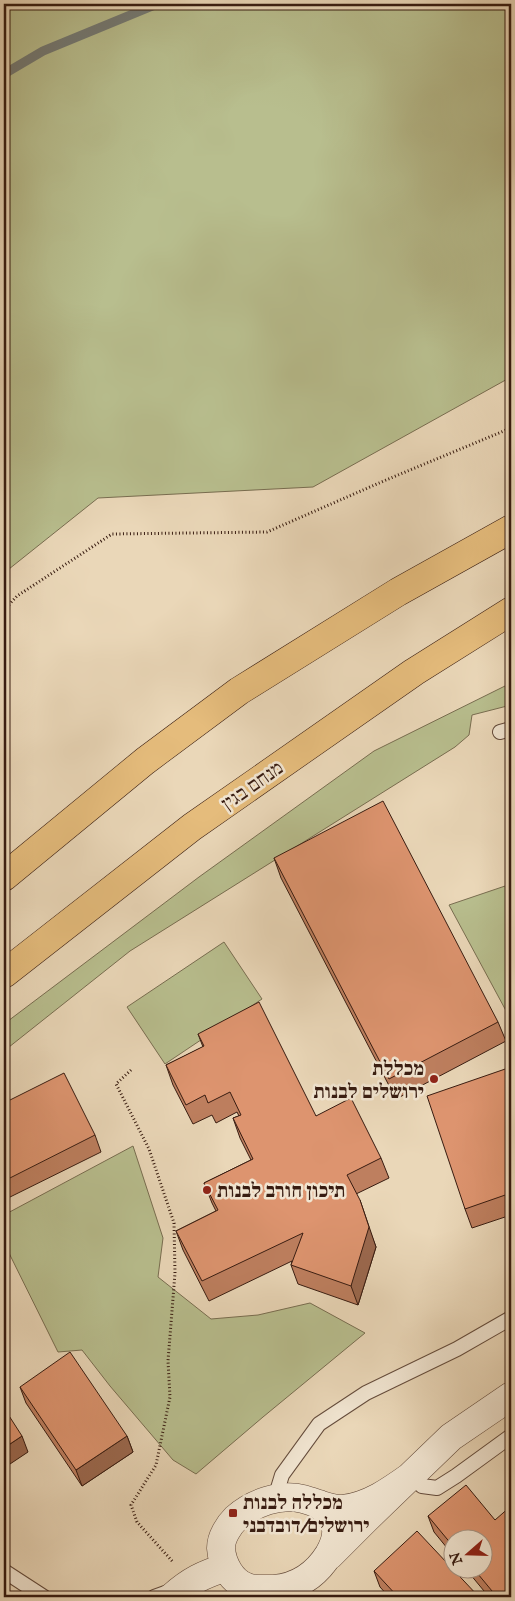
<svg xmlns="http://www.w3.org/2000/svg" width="515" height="1601" viewBox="0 0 515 1601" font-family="'IM FELL English','Frank Ruhl Libre',serif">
	<rect width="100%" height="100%" fill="#ead7b8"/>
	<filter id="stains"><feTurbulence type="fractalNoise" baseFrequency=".004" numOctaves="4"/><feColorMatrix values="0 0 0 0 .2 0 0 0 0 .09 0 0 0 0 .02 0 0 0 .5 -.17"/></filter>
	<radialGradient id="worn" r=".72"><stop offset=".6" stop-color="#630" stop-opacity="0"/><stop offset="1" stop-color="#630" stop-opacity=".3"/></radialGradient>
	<path fill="#b8be8e" stroke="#786d50" d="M4 4H511V377L313 487 98 498 4 573Z
		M511 683V705L472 715 469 735 455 747 130 951 4 1051V1024L199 877 374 751Z
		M511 884V1020L449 905Z
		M224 942 262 999 165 1064 127 1007Z
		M133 1146 163 1238 158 1277 211 1319 258 1315 310 1303 365 1333 263 1417 196 1474 173 1460 110 1386 82 1350 58 1352 4 1243V1215Z"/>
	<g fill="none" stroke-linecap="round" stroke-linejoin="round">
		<path stroke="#737a75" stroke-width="9" d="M4 74 43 51 157 4"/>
		<g stroke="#644b3b" stroke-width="16">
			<path id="service" d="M500 732 511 729
				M411 1476 422 1486 437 1488 456 1476 511 1436
				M275 1498 282 1475 319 1424 366 1393 457 1349 511 1318
				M4 1571 44 1597
				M154 1597 176 1589"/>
		</g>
		<g stroke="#644b3b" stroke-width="29">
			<path id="minor" d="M319 1504C326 1511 334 1519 336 1529 337 1538 333 1547 329 1554 316 1575 298 1587 274 1589 265 1589 255 1590 247 1587 232 1582 222 1564 221 1548 221 1537 229 1525 236 1518 253 1503 280 1493 303 1499 315 1502 330 1510 343 1509 369 1506 390 1491 411 1476
				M329 1556 365 1520 451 1437 511 1396
				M172 1597C191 1580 203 1575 226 1567"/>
		</g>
		<g stroke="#381c11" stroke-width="29">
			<path id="motorway" d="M4 877 145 761 239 691 398 592 511 529
				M4 974 192 827 414 672 511 611"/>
		</g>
		<path stroke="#381c11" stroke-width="3" stroke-dasharray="1 2.5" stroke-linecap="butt" d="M4 8 13 4
			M4 610 17 596 112 534 267 532 386 480 511 428
			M131 1070 116 1084 149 1149 174 1223 175 1273 168 1361 170 1397 156 1465 131 1505 137 1522 173 1562"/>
		<use href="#service" stroke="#f1e5d1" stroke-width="14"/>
		<use href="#minor" stroke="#f1e5d1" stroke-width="28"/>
		<use href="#motorway" stroke="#e5bc7c" stroke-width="28"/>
	</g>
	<path fill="#be7f5f" stroke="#381c11" d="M274 858 498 1022 506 1041 396 1099 281 878Z
		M198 1034 316 1116 381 1158 389 1178 356 1194 376 1247 358 1305 298 1284 291 1265 292 1261 209 1301 183 1250 176 1231 216 1211 212 1203 204 1183 251 1160 240 1138 233 1118 239 1116 237 1112 216 1123 212 1115 193 1124 173 1085 166 1065 203 1047Z
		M511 1067V1215L472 1228 465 1209Z
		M4 1103 95 1135 101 1152 4 1200Z
		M20 1387 127 1436 133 1452 82 1486 26 1403Z
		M428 1516 495 1520 511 1597H489L465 1568H482L452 1538V1554L434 1532Z
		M374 1571 479 1597H389L380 1587Z"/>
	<path fill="#9b684e" stroke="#381c11" d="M360 1200 376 1247 358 1305 351 1286Z
		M22 1436 28 1452 4 1468V1448Z
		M127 1436 133 1452 82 1486 76 1470Z
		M511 1587V1597H499Z"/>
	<path fill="#dd946f" stroke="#381c11" d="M383 801 498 1022 389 1079 274 858Z
		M259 1002 316 1116 351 1098 381 1158 347 1175 360 1200 369 1227 351 1286 291 1265 303 1233 202 1281 176 1231 218 1210 204 1183 253 1159 233 1118 241 1115 230 1092 208 1103 205 1095 186 1105 166 1065 204 1046 198 1034Z
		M511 1067V1193L465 1209 427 1096Z
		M64 1073 95 1135 4 1181V1103Z
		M70 1352 127 1436 76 1470 20 1387Z
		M4 1408 22 1436 4 1448Z
		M466 1485 495 1520 511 1506V1587L499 1597H497L473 1568H482V1538H452V1545L428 1516Z
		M417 1531 479 1597H398L374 1571Z"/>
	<g fill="#8f2418" stroke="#f1e5d1" stroke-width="2">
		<circle cx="434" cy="1079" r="5"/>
		<circle cx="207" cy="1190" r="5"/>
		<rect x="228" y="1508" width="10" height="10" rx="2.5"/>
	</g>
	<g text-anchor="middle" stroke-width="5" stroke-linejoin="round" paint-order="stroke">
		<g font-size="20" fill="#381c11" stroke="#f1e5d1">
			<text transform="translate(252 785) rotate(-35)" y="7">מנחם בגין</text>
		</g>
		<g font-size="20" font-weight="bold" fill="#381c11" stroke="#f1e5d1" text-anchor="start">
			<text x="424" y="1075" text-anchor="end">מכללת<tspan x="424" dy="23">ירושלים לבנות</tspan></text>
			<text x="217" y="1197">תיכון חורב לבנות</text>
			<text x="243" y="1509">מכללה לבנות<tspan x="243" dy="23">ירושלים/דובדבני</tspan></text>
		</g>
	</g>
	<rect width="515" height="1601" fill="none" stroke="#ead7b8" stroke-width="20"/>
	<rect x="5" y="5" width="505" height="1591" fill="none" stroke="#381c11" stroke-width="2.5"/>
	<rect x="10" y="10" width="495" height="1581" fill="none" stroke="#381c11"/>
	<g transform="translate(468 1554) rotate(250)"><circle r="24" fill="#f1e5d1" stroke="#a79584"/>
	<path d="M0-4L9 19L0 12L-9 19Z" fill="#8f2418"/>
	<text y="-8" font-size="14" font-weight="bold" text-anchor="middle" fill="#381c11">N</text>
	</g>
	<rect width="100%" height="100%" filter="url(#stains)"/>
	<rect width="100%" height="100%" fill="url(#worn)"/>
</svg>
